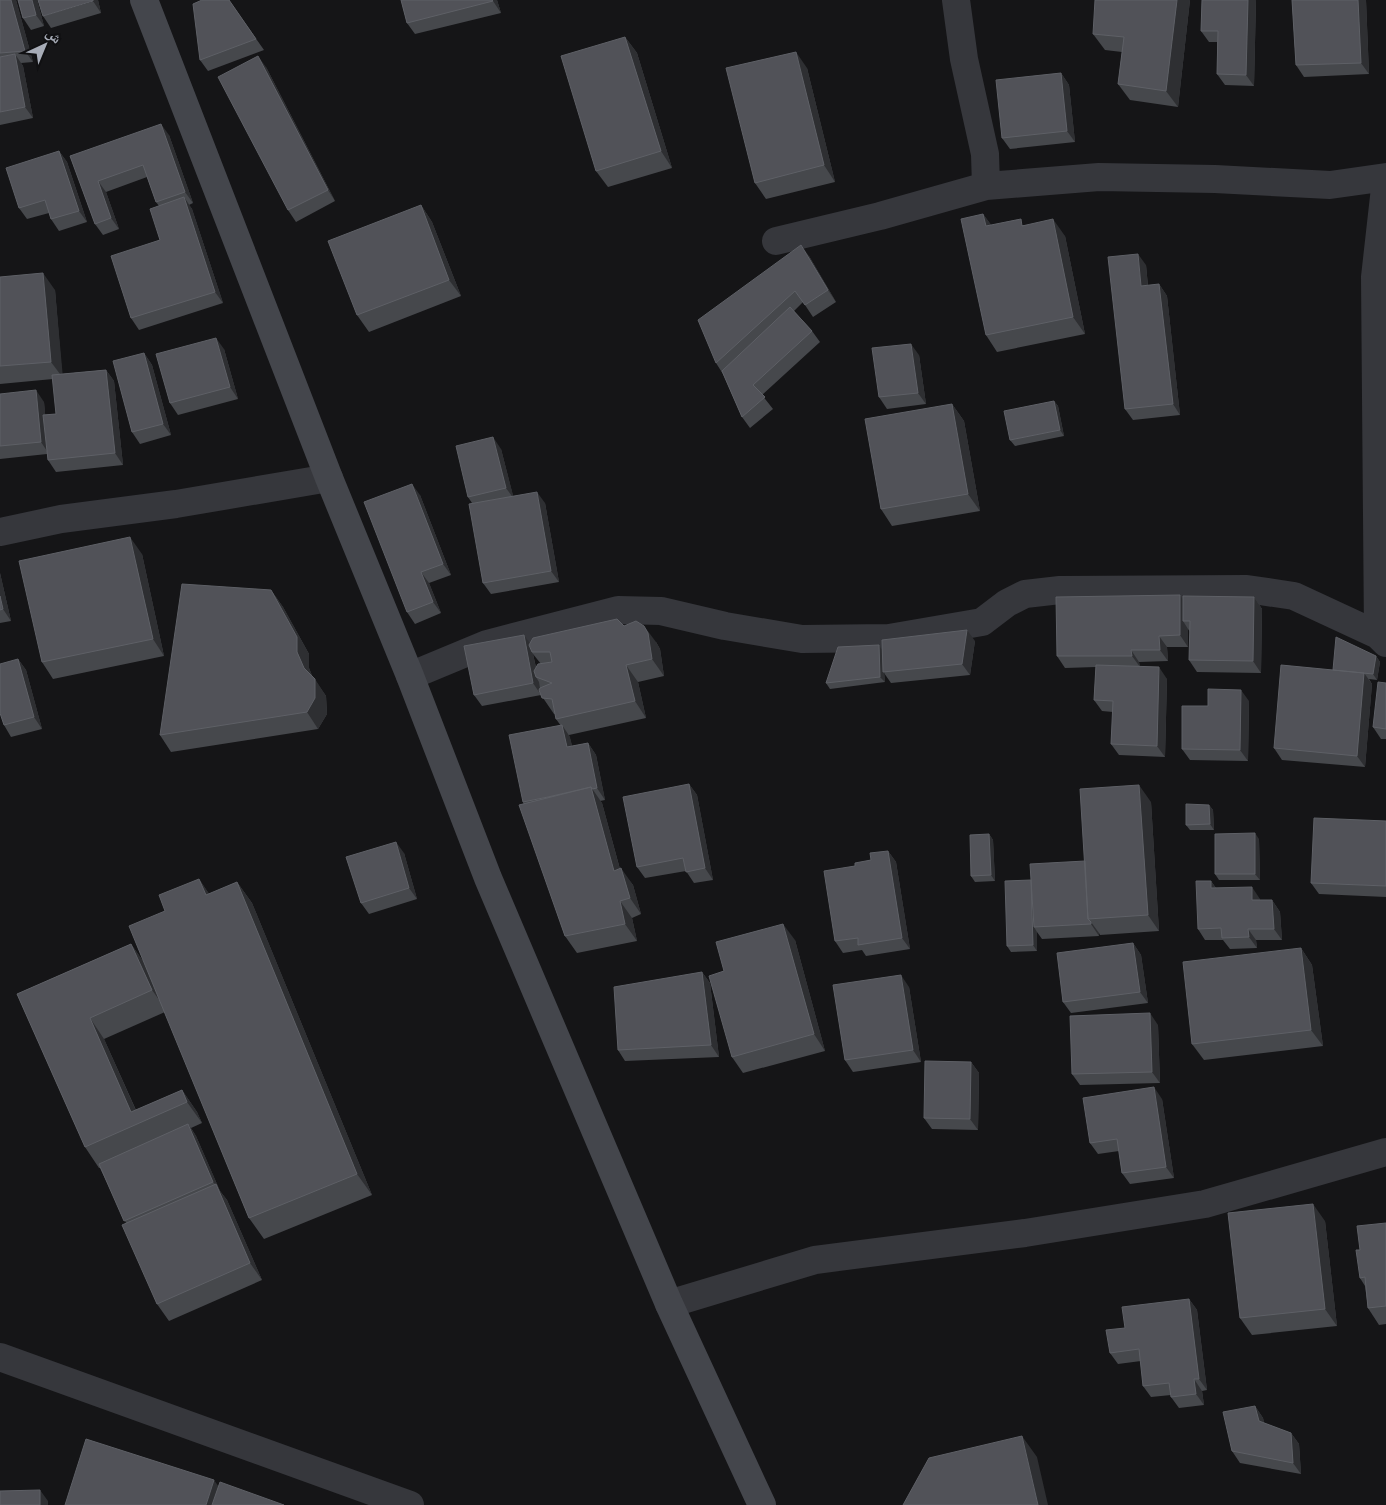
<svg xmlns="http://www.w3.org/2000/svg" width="1386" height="1505" viewBox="0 0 1386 1505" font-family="Mulish,'Noto Naskh Arabic',sans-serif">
	<rect width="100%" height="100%" fill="#151517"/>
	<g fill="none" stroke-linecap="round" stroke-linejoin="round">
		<path stroke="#36373c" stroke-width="28" d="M1386 179 1375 277 1378 635 1386 643
			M986 186 1099 177 1215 179 1330 185 1386 177
			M776 241 880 216 986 186 985 154 964 59 956 0
			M0 532 61 519 176 504 329 478
			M410 676 487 644 618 610 661 611 725 626 802 639 889 638 982 622 1007 603 1025 594 1060 590 1247 589 1294 596 1378 635
			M669 1304 815 1260 1025 1233 1205 1204 1386 1152
			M0 1357 410 1505"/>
		<path stroke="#44464c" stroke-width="28" d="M144 0 329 478 410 676 488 878 669 1304 762 1505"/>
	</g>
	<path fill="#46484c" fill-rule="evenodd" d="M0 0H16L33 62 21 63 23 66 33 118 0 125Z
		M18 0H37L44 26 31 30 23 18Z
		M98 0 101 13 51 28 43 16Z
		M229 0 264 50 208 71 200 60Z
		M401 0H497L501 13 415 34 407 23Z
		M1190 0 1178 107 1130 100 1118 84 1122 52 1105 50 1093 34Z
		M1202 0H1256L1254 86 1225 85 1217 74V42H1209L1201 31Z
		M1292 0H1366L1369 74 1304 77 1296 65Z
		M625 37 637 53 672 168 608 187 596 171Z
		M266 67 335 201 296 222 288 210Z
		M807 68 835 182 766 199 755 183Z
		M1061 73 1069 85 1075 142 1010 149 1002 138Z
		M169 135 193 203 189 205 192 209 223 303 139 330 131 318 160 240 159 206 156 202 147 177 106 192 119 229 103 235 95 224 70 156Z
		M59 151 67 162 87 222 59 231 51 219 49 213 27 219 19 208Z
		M421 205 432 222 461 296 369 332 357 315Z
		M983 214 991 225H1025L1065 236 1085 334 997 352 986 335Z
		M809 256 836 302 813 317 803 302 794 311 812 331 820 342 762 395 773 409 750 428 742 417 723 374 716 363Z
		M1146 265 1148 286 1159 284 1167 296 1180 415 1133 420 1125 409Z
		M0 277 55 290 62 374 106 370 114 381 123 465 56 472 48 460 47 454 0 459V394L44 402 45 415 56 414 53 379 0 384Z
		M224 349 238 399 178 415 170 403Z
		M144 353 152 365 171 435 140 444 132 432Z
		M919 355 926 404 887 409 879 397Z
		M1054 401 1058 406 1064 436 1015 446 1010 440Z
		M952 404 964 421 980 511 892 526 881 509Z
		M501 449 513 496 545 503 559 582 491 594 483 583 472 503 468 497Z
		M420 495 451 575 429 583 441 613 415 624 407 612Z
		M142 554 164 656 53 679 42 662Z
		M0 573 11 621 0 623Z
		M271 590 283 607 309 654V668L312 676 326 696 327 714 318 729 171 752 160 735Z
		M1180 595 1183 600 1254 597 1262 609 1261 673 1197 672 1189 660 1190 632 1188 629V647H1167L1168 661 1139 662 1140 667 1167 679 1165 757 1119 755 1111 744 1113 712 1102 711 1094 700 1096 667 1065 668 1057 656Z
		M524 635 530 644 656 642 660 649 664 676 638 682 646 718 569 735 572 746 588 743 596 755 605 800 600 801 602 803 620 869 633 885 641 914 632 918 637 941 577 953 565 936 523 802 561 726 556 719 555 714H554L541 695 482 706 474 695ZM533 654 541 664 536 667Z
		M975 641 970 675 891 683 884 673 885 682 830 689 826 683 879 645 882 650Z
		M1376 656 1380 662 1377 680 1369 679 1372 684 1365 767 1282 760 1274 748 1333 670Z
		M18 659 26 670 42 729 11 737 4 725Z
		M1386 683V739H1381L1373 727Z
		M1249 701 1248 761 1190 760 1182 749 1208 706Z
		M689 784 697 795 713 880 694 883 686 871 645 878 637 867Z
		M1151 802 1159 931 1100 935 1099 933V936L1042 939 1037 932V951L1011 952 1007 946 1031 880 1085 861Z
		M1209 805 1213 810 1214 830H1190L1186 825Z
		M1386 821V897L1319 894 1311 883Z
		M989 834 993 840 995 881 975 882 971 876Z
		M1259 839 1260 880H1219L1215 874Z
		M888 851 896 862 910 949 866 956 862 950 843 953 835 941 855 866 871 860Z
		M404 853 417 899 369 914 361 903Z
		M199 879 209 894 237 882 252 903 372 1195 264 1239 249 1218 165 1012 104 1039 136 1110 182 1090 197 1112 202 1123 191 1128 196 1136 220 1191 227 1200 262 1280 169 1321 157 1304 126 1223 100 1168H99L85 1147 17 994 131 944 145 964 165 911Z
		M1211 881 1216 888 1260 899V900H1272L1280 912 1282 940H1256L1257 948 1230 949 1223 940H1205L1198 929Z
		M795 940 825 1051 743 1073 732 1057 724 971Z
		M1133 943 1141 955 1148 1003 1071 1013 1063 1002Z
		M1301 948 1312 965 1323 1046 1204 1060 1192 1044Z
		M702 972 710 983 719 1057 625 1061 618 1050Z
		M909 987 921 1062 853 1072 845 1060Z
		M1158 1025 1160 1083 1080 1085 1072 1074Z
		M971 1062 979 1073 978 1130 932 1129 924 1118Z
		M1162 1099 1174 1178 1130 1184 1122 1173 1119 1151 1098 1154 1090 1143Z
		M1325 1221 1337 1326 1252 1335 1240 1318Z
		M1386 1223V1324L1379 1325 1368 1308 1365 1286 1360 1278V1250Z
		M1189 1299 1197 1310 1207 1390 1202 1391 1204 1405 1179 1408 1171 1397V1395L1151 1397 1143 1386 1141 1361 1118 1364 1110 1353 1125 1328Z
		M1255 1406 1263 1418 1264 1423 1291 1433 1299 1444 1301 1474 1240 1463 1232 1451Z"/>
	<path fill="#2e2f32" d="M11 0H16L33 62 25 51Z
		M32 0H37L44 26 36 15Z
		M93 0H98L101 13 93 1Z
		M492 0H497L501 13 493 1Z
		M1177 0H1190L1178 107 1166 91Z
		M1248 0H1256L1254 86 1246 75Z
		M1358 0H1366L1369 74 1361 63Z
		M625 37 637 53 672 168 661 151Z
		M796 52 807 68 835 182 824 165Z
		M15 54 23 66 33 118 25 107Z
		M258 56 266 67 335 201 328 190Z
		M1061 73 1069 85 1075 142 1067 131Z
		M161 124 169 135 193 203 185 192Z
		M59 151 67 162 87 222 79 211Z
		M98 181 106 192 119 229 111 218Z
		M184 197 192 209 223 303 215 292Z
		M421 205 432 222 461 296 449 280Z
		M983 214 995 230 986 226Z
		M1053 219 1065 236 1085 334 1073 317Z
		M801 245 809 256 836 302 828 290Z
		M1138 254 1146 265 1149 298 1141 286Z
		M43 273 55 290 63 378 51 362Z
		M1159 284 1167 296 1180 415 1173 404Z
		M216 338 224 349 238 399 230 387Z
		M911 344 919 355 926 404 918 393Z
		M144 353 152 365 171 435 163 424Z
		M106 370 114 381 123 465 115 453Z
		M36 390 44 402 49 454 41 442Z
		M1054 401 1058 406 1064 436 1060 430Z
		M952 404 964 421 980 511 968 494Z
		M493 437 501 449 514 499 506 488Z
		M412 484 420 495 451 575 443 564Z
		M537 492 545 503 559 582 551 571Z
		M130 537 142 554 164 656 153 639Z
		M421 572 429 583 441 613 433 602Z
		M0 573 11 621 3 609 0 596Z
		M271 590 283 607 309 654V668L315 682V679L326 696 327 714 318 729 307 712 304 668Z
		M1180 595 1188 606 1183 621 1188 629V647L1180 635Z
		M1254 597 1262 609 1261 673 1253 661Z
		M644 626 656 642 660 649 664 676 652 659Z
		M967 630 975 641 970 675 962 664Z
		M524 635 532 646V652L533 654 538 678 536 677 539 682 541 695 533 683Z
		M1159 636 1167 647 1168 661 1160 650Z
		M879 645 883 651 885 682 880 677Z
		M1131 650 1139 662 1140 667 1132 656Z
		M1376 656 1380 662 1377 680 1373 674Z
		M18 659 26 670 42 729 34 717Z
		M626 665 638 682 646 718 635 701Z
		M1159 667 1167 679 1165 757 1157 746Z
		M1364 673 1372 684 1365 767 1357 756Z
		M1241 690 1249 701 1248 761 1240 750Z
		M562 725 570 737 575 758 567 747Z
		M588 743 596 755 605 800 597 788Z
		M689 784 697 795 713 880 705 868Z
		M1139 785 1151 802 1159 931 1148 915Z
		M591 787 602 803 625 888 614 871Z
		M1209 805 1213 810 1214 830 1210 824Z
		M1255 833 1259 839 1260 880 1255 874Z
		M989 834 993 840 995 881 991 875Z
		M396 842 404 853 417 899 409 888Z
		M888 851 896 862 910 949 902 938Z
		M621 868 633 885 641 914 630 898Z
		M199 879 214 901 206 895Z
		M1031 880 1034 927 1037 932V951L1033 945Z
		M1211 881 1219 893 1211 888Z
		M237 882 252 903 372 1195 357 1174Z
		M1252 887 1260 899V912L1252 900Z
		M1272 900 1280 912 1282 940 1274 929Z
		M620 901 632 918 637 941 625 924Z
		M1091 922 1099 933V936L1091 924Z
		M783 924 795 940 825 1051 814 1034Z
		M1248 929 1256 940 1257 948 1249 937Z
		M1133 943 1141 955 1148 1003 1140 992Z
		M131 944 146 965 167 1011 152 990Z
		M1301 948 1312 965 1323 1046 1311 1030Z
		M702 972 710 983 719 1057 711 1045Z
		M901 975 909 987 921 1062 913 1050Z
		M1150 1013 1158 1025 1160 1083 1152 1072Z
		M90 1018 104 1039 141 1122 131 1112Z
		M971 1062 979 1073 978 1130 970 1119Z
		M1154 1087 1162 1099 1174 1178 1166 1167Z
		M182 1090 197 1112 202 1123 187 1102Z
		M188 1124 196 1136 220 1191 227 1200 262 1280 250 1263 217 1186 213 1182Z
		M1313 1204 1325 1221 1337 1326 1325 1309Z
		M1189 1299 1197 1310 1207 1390 1199 1379Z
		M1194 1379 1202 1391 1204 1405 1196 1394Z
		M1255 1406 1263 1418 1267 1432 1259 1421Z
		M1291 1433 1299 1444 1301 1474 1293 1463Z
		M1022 1436 1037 1457 1048 1505H1038Z
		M214 1480 226 1497 223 1505H206Z
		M40 1490 48 1501V1505H40Z"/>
	<path fill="#515258" stroke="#5e6066" d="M0 0H11L25 51 0 53Z
		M18 0H32L36 15 23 18Z
		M38 0H93V1L43 16Z
		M202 0H229L256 39 200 60 193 4Z
		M401 0H492L493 1 407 23Z
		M1095 0H1177L1166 91 1118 84 1124 37 1093 34Z
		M1202 0H1248L1246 75 1217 74 1218 31H1201Z
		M1292 0H1358L1361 63 1296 65Z
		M625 37 661 151 596 171 561 56Z
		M796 52 824 165 755 183 726 68Z
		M15 54 25 107 0 112V57Z
		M258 56 328 190 288 210 218 77Z
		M1061 73 1067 131 1002 138 996 80Z
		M161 124 185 192 156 202 143 165 98 181 111 218 95 224 70 156Z
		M59 151 79 211 51 219 45 200 19 208 6 168Z
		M184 197 215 292 131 318 111 256 160 240 150 209Z
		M421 205 449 280 357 315 328 241Z
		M983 214 986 226 1021 219 1022 226 1053 219 1073 317 986 335 961 219Z
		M801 245 828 290 805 305 795 291 716 363 698 320Z
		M1138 254 1141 286 1159 284 1173 404 1125 409 1108 257Z
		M43 273 51 362 0 366V277Z
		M790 307 812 331 753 385 765 397 742 417 722 371Z
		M216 338 230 387 170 403 156 354Z
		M911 344 918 393 879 397 872 348Z
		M144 353 163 424 132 432 113 361Z
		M106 370 115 453 48 460 43 415 56 414 52 375Z
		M36 390 41 442 0 446V394Z
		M1054 401 1060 430 1010 440 1004 411Z
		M952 404 968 494 881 509 865 419Z
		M493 437 506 488 468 497 456 446Z
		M412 484 443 564 421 572 433 602 407 612 364 502Z
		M537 492 551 571 483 583 469 504Z
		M130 537 153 639 42 662 19 561Z
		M182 584 271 590 297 637V652L304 668 315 679V698L307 712 160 735Z
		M1180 595V635L1159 636 1160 650H1131L1132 656H1057L1056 597Z
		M0 596 3 609 0 610Z
		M1183 596 1254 597 1253 661 1189 660 1190 621H1183Z
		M617 619 624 626 636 621 644 626 648 633 652 659 626 665 635 701 556 719 552 699 542 698 539 690 540 688 552 683 536 677 534 671 538 664 552 662 550 652H532L529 645 533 638Z
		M967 630 962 664 883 672 882 640Z
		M524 635 533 683 474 695 464 646Z
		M1336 637 1376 656 1373 674 1333 670Z
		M879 645 880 677 826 683 838 647Z
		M18 659 34 717 4 725 0 713V664Z
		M1096 665 1159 667 1157 746 1111 744 1113 701 1094 700Z
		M1281 665 1364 673 1357 756 1274 748Z
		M1378 682 1386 683V729L1373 727Z
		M1208 689 1241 690 1240 750 1182 749V706H1208Z
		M562 725 567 747 588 743 597 788 592 789 591 787 548 797 523 802 509 735Z
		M689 784 705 868 686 872 683 858 637 867 623 797Z
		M1139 785 1148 915 1088 919 1080 789Z
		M591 787 614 871 621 868 630 898 620 901 625 924 565 936 519 805Z
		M1186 804 1209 805 1210 824 1186 825Z
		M1314 818 1386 821V886L1311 883Z
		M1255 833V874H1215V834Z
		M989 834 991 875 971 876 970 835Z
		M396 842 409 888 361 903 346 857Z
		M888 851 902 938 858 945V938L835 941 824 871 855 866V863L871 860 870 853Z
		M1085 861 1088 919 1091 922V924L1034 927 1030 864Z
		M199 879 206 895 237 882 357 1174 249 1218 129 926 165 911 159 895Z
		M1031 880 1033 945 1007 946 1005 881Z
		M1196 881H1211V888L1252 887V900H1272L1274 929H1248L1249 937 1222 938 1221 928 1198 929Z
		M783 924 814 1034 732 1057 709 976 724 971 716 942Z
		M1133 943 1140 992 1063 1002 1057 953Z
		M131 944 152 990 90 1018 131 1112 182 1090 187 1102 85 1147 17 994Z
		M1301 948 1311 1030 1192 1044 1183 962Z
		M702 972 711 1045 618 1050 614 987Z
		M901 975 913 1050 845 1060 833 985Z
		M1150 1013 1152 1072 1072 1074 1070 1016Z
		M925 1061 971 1062 970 1119 924 1118Z
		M1154 1087 1166 1167 1122 1173 1117 1139 1090 1143 1083 1098Z
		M188 1124 213 1182 124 1221 99 1164Z
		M216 1184 250 1263 157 1304 122 1225Z
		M1313 1204 1325 1309 1240 1318 1228 1213Z
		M1386 1223V1306L1368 1308 1365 1277 1360 1278 1356 1250H1360L1357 1226Z
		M1189 1299 1199 1379H1194L1196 1394 1171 1397 1169 1383 1143 1386 1139 1349 1110 1353 1106 1330 1125 1328 1122 1307Z
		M1255 1406 1259 1421 1291 1433 1293 1463 1232 1451 1223 1412Z
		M1022 1436 1038 1505H903L929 1458Z
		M86 1439 214 1480 206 1505H65Z
		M220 1482 284 1505H212Z
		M40 1490V1505H0V1491Z"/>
	<g transform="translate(45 45) rotate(44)" stroke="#101012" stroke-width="4" paint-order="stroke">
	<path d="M0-4L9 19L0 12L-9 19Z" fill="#a7acb7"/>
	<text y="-8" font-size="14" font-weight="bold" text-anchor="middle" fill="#a7acb7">ش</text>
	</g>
</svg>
